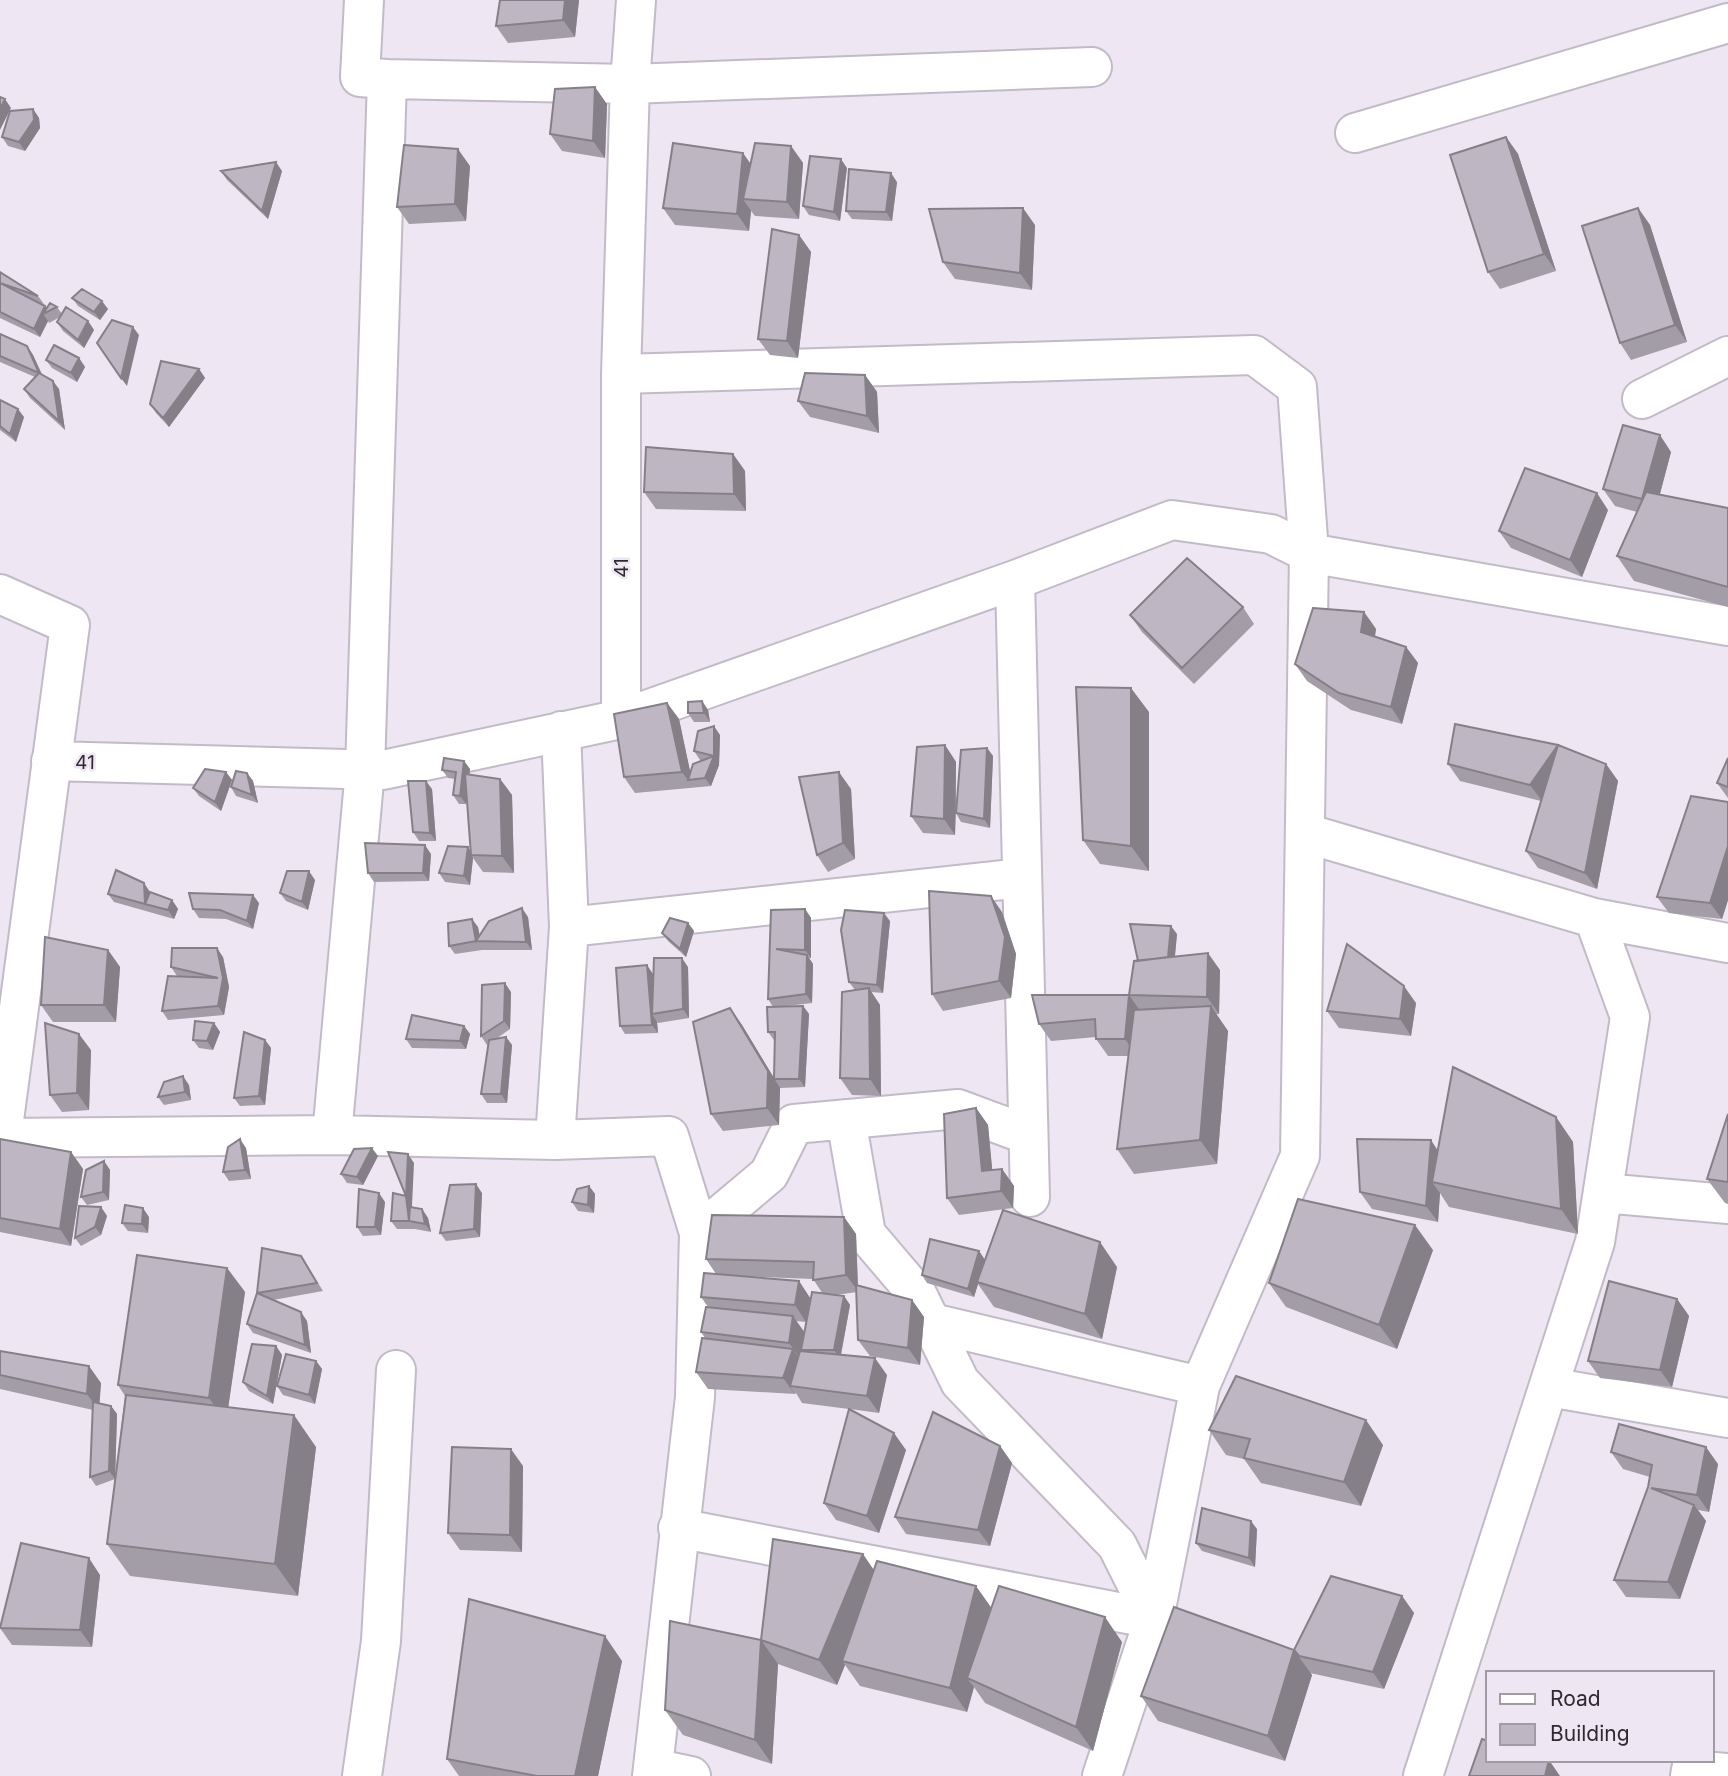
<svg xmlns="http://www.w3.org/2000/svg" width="1728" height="1776" viewBox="0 0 1728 1776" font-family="Inter,sans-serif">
	<rect width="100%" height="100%" fill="#eee6f3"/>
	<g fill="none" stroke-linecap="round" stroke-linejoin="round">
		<g stroke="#c2bbc7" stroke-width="42">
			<path id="minor" d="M636 0 630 84 1092 67
				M1355 133 1728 23
				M621 374 1254 355 1297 387 1309 553 1300 1156 1200 1386 1154 1619 1102 1776
				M1642 399 1728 356
				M1015 580 1172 520 1271 534 1309 553 1728 626
				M0 594 70 625 0 1150
				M621 719 1015 580 1030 1197
				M561 731 569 927 1022 878
				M51 761 383 770 621 719V374L630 84 387 79
				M1305 833 1594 918 1630 1017 1595 1242 1423 1776
				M1594 918 1728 943
				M332 1135 365 770 387 79 360 77 364 0
				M1 1138 332 1135 555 1140 669 1136 699 1233 695 1397 652 1776
				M555 1140 569 927
				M1603 1193 1728 1204
				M699 1233 769 1174 794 1124 958 1109 1028 1135
				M932 1323 1200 1386
				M1549 1387 1728 1418
				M678 1528 1154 1619 1117 1545 960 1382 917 1294 866 1234 846 1119
				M653 1768 691 1776
				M362 1776 381 1641 396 1370
				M1690 1776 1691 1770 1728 1773"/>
		</g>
		<use href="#minor" stroke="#fff" stroke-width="38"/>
	</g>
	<path fill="#a39da8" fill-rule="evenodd" d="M579 0 575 37 508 43 496 26Z
		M607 104 605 158 562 151 550 134Z
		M33 109 39 118 40 128 25 151 8 146 2 137Z
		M1506 137 1518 154 1556 271 1500 289 1488 272Z
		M791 146 803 163 799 219 755 216 751 211 749 231 675 225 663 208 750 163Z
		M470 166 466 221 409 224 397 207Z
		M847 168 840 221 809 215 803 206Z
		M221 171H282L268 219 227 180Z
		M897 182 892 221 852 219 846 211Z
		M1638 208 1650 225 1687 342 1631 360 1620 343Z
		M1035 225 1032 290 955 279 943 262Z
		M799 235 811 252 798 358 770 355 758 339Z
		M0 272 38 296 44 304 38 302 45 306 47 308 57 307 62 314 88 321 94 330 84 348 63 331 57 322 60 317 49 323 48 321 40 337 0 318Z
		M72 298 108 309 100 320 78 306Z
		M0 334 27 346 33 355 42 374 59 389 65 430 30 398 24 389 35 377 0 362Z
		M79 358 85 367 77 382 52 368 46 360Z
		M199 369 205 378 169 427 156 413 150 404Z
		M865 375 877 392 879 433 810 417 798 401Z
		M0 400 24 417 16 442 0 430Z
		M1671 452 1660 494 1728 508V607L1634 581 1617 556 1637 512 1615 506 1603 489Z
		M733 454 745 471 746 511 656 509 644 492Z
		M1608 510 1582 577 1511 548 1499 531Z
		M1243 607 1254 624 1194 684 1142 632 1130 615Z
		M1364 612 1376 629 1375 636 1406 647 1418 663 1402 724 1351 710 1307 681 1295 664Z
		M702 701 708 710 710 722H694L688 713Z
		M667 703 679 719 690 772 703 761 700 760 694 751 720 735 719 765 711 786 635 793 624 777Z
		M1149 712V871L1100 864 1083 840Z
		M945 745 956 762V811L987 748 993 756 990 828 961 822 956 813 955 835 923 833 911 816Z
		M1728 758V798L1717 783Z
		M464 761 470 769 469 775 500 779 512 795 514 873 483 872 473 858 470 885 445 882 439 873 468 847 471 852 467 799 466 804H459L453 795 455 779 448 778 442 770Z
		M1448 764H1606L1618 781 1597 889 1538 868 1526 851 1541 801 1460 781Z
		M226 772 232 780 221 811 199 796 193 788Z
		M247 773 253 781 258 803 236 796 231 787Z
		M432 789 436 841H419L413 832Z
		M851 789 855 859 828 872 817 855Z
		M1728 802V900L1722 919 1669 913 1657 897Z
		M431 854 429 881 374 882 368 873Z
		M315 880 308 910 286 901 280 893Z
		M150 892 172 900 178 909 174 919 114 902 108 894Z
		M259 903 253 929 226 919 199 918 193 909Z
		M805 909 811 918V958H809L813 964 812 1003 787 1006H803L809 1014 805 1087 780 1088 779 1125 723 1131 711 1114 730 1008 742 1025 774 1078V1040L768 1032 773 1007 768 999 771 910Z
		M1002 912 1016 954 1011 998 943 1011 932 994Z
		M528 917 532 950H482L455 954 449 946 478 927 480 936Z
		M890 921 883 993 871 992 880 1005 881 1096 852 1095 840 1078 855 990 849 982Z
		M688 923 694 931 686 957 668 941 662 933Z
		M1177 934 1175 956 1220 970 1219 1014H1216L1228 1031 1217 1164 1134 1174 1117 1149 1129 1056H1108L1096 1039V1037L1051 1041 1039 1024 1129 995 1139 1010 1129 995 1138 960Z
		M108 950 120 967 116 1022H53L41 1005Z
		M223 957 229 987 224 1015 168 1020 162 1011 180 976H177L171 967Z
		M688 967 689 1018 658 1023 657 1022 658 1033 625 1034 620 1026 653 974Z
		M511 992 510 1029 496 1039 506 1037 512 1045 507 1103H487L481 1094 488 1044 487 1045 481 1036Z
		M1416 1003 1411 1036 1339 1028 1327 1011Z
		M214 1023 220 1032 213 1050 199 1048 193 1040Z
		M464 1026 470 1034 466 1049 412 1048 406 1039Z
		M265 1040 271 1048 265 1105 240 1106 234 1098Z
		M91 1050 89 1110 62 1112 50 1095Z
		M189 1085 191 1100 164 1105 158 1097Z
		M976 1108 988 1125 992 1170 1002 1169 1014 1186 1013 1208 959 1215 947 1198Z
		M1728 1114V1204L1725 1203 1707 1179Z
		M1556 1117 1573 1142 1578 1234 1449 1207 1440 1193 1438 1222 1372 1209 1360 1192 1438 1150Z
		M0 1139 71 1152 83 1169 71 1246 0 1232Z
		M246 1148 251 1179 229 1181 223 1172Z
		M378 1156 363 1185 347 1183 341 1174Z
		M104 1161 110 1170 109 1200 87 1205 81 1197Z
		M589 1186 595 1194 594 1213 578 1211 572 1202Z
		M482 1193 480 1237 446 1241 440 1233Z
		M385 1202 381 1235 363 1236 357 1227Z
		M412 1205V1207L422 1209 428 1218 431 1232 415 1229H397L391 1221Z
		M101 1207 107 1216 101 1235 81 1246 75 1238Z
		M149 1217 148 1233 128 1231 122 1223Z
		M844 1217 856 1234 858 1285 912 1300 924 1317 920 1365 870 1356 858 1340 857 1292 836 1295 844 1296 850 1305 841 1355 887 1375 879 1413 850 1409 906 1450 879 1533 836 1520 824 1503 849 1409 802 1403 796 1393 795 1394 708 1389 696 1372 705 1338 701 1332 708 1307 701 1297 716 1274 706 1259ZM741 1276 813 1279 823 1294 807 1320 810 1298 799 1281ZM796 1321 806 1322 804 1332Z
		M1433 1250 1397 1349 1286 1307 1269 1283Z
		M979 1251 985 1260 1117 1267 1102 1339 994 1307 978 1284 974 1297 927 1283 922 1275Z
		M307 1265 323 1291 273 1300 307 1321 311 1353 253 1333 247 1324 257 1293Z
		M227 1268 245 1292 228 1407 316 1447 298 1596 130 1576 107 1544 125 1396 118 1385Z
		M1677 1299 1689 1316 1672 1387 1600 1378 1588 1361Z
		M276 1346 282 1355 273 1404 249 1391 243 1382Z
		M0 1351 101 1383 99 1404 111 1406 117 1414 115 1479 96 1486 90 1477 93 1410 0 1389Z
		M316 1361 322 1369 315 1404 283 1395 277 1386Z
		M1209 1430 1383 1445 1361 1506 1261 1483 1244 1459 1226 1455Z
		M1000 1446 1012 1463 990 1546 906 1534 895 1517Z
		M1611 1452 1718 1464 1709 1512 1698 1510 1706 1521 1680 1599 1626 1597 1614 1580 1648 1487 1650 1477 1623 1469Z
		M523 1466 522 1552 460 1550 448 1533Z
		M1257 1529 1255 1567 1202 1551 1196 1543Z
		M874 1570 992 1608 1122 1642 1093 1751 985 1703 974 1687 967 1712 860 1686 845 1665 837 1685 778 1664 772 1764 683 1735 665 1710 761 1640Z
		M100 1575 92 1647 12 1645 0 1628Z
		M1402 1596 1414 1613 1384 1689 1310 1673 1312 1675 1285 1761 1158 1721 1141 1696 1294 1650Z
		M622 1661 598 1776H459L447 1759Z"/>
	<path fill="#858088" d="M565 0H579L575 37 563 20Z
		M595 87 607 104 605 158 593 141Z
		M5 99 11 108 0 130V109Z
		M33 109 39 118 40 128 25 151 19 142Z
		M1506 137 1518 154 1556 271 1544 254Z
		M791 146 803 163 799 219 787 202Z
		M458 149 470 166 466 221 455 204Z
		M743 153 755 170 743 199 751 211 749 231 737 214Z
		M841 159 847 168 840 221 834 212Z
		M276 162 282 171 268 219 262 211Z
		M891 173 897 182 892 221 886 212Z
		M1023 208 1035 225 1032 290 1020 273Z
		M1638 208 1650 225 1687 342 1675 325Z
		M799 235 811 252 798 358 787 341Z
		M102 301 108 309 100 320 94 312Z
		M45 306 49 311 43 314 48 321 40 337 34 329Z
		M88 321 94 330 84 348 78 340Z
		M133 327 139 335 127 386 121 378Z
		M27 346 33 355 45 382 39 373Z
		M79 358 85 367 77 382 71 373Z
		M199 369 205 378 169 427 163 418Z
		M865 375 877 392 879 433 867 416Z
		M53 381 59 389 65 430 59 421Z
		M18 409 24 417 16 442 10 434Z
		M1660 435 1671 452 1654 516 1642 499Z
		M733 454 745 471 746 511 734 494Z
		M1597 493 1608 510 1582 577 1570 560Z
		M1364 612 1376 629 1373 648 1361 632Z
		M1406 647 1418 663 1402 724 1391 707Z
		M1131 688 1149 712V871L1131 846Z
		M702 701 708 710 710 722 704 713Z
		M667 703 679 719 692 780H688L682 772Z
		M714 726 720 735 719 765 711 786 705 778 714 756Z
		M945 745 956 762 955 835 944 819Z
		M1558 745 1542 801 1530 785Z
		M987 748 993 756 990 828 984 819Z
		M464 761 470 769 466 804 460 796Z
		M1606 764 1618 781 1597 889 1585 873Z
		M226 772 232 780 221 811 215 802Z
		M839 772 851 789 855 859 843 843Z
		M247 773 253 781 258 803 252 795Z
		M500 779 512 795 514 873 502 856Z
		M426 781 432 789 436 841 430 833Z
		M425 845 431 854 429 881 423 873Z
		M1728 846V900L1722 919 1710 903Z
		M468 847 473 855H471L473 858 470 885 464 876Z
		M309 871 315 880 308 910 302 902Z
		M144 883 150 892 151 906 145 904Z
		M253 895 259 903 253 929 247 921Z
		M991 896 1002 912 1016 954 1011 998 999 981Z
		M172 900 178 909 174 919 168 910Z
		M522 908 528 917 532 950 526 942Z
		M805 909 811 918V958L805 950Z
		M884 913 890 921 883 993 877 985Z
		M472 919 478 927 480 941H476Z
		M688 923 694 931 686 957 680 949Z
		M1171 926 1177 934 1173 975 1167 966Z
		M217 948 223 957 229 987 224 1015 218 1006Z
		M108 950 120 967 116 1022 104 1005Z
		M1208 953 1220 970 1219 1014 1207 997Z
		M807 955 813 964 812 1003 806 994Z
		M682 958 688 967 689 1018 683 1009Z
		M647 965 653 974 652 1014 657 1022 658 1033 652 1025Z
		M505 983 511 992 510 1029 504 1021Z
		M1404 986 1416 1003 1411 1036 1400 1019Z
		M869 988 880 1005 881 1096 870 1079Z
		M1129 995 1141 1012 1137 1056 1125 1039Z
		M803 1006 809 1014 805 1087 799 1079Z
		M1211 1006 1228 1031 1217 1164 1200 1140Z
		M730 1008 742 1025 780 1088 779 1125 767 1108Z
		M214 1023 220 1032 213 1050 207 1041Z
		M464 1026 470 1034 466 1049 460 1041Z
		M79 1034 91 1050 89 1110 77 1093Z
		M506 1037 512 1045 507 1103 501 1094Z
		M265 1040 271 1048 265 1105 259 1096Z
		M183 1076 189 1085 191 1100 185 1092Z
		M976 1108 988 1125 994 1188 982 1171Z
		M1556 1117 1573 1142 1578 1234 1561 1209Z
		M240 1139 246 1148 251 1179 245 1170Z
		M1431 1140 1442 1157 1432 1182 1440 1193 1438 1222 1426 1206Z
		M372 1148 378 1156 363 1185 357 1177Z
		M71 1152 83 1169 71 1246 60 1229Z
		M408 1154 414 1163 412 1205 406 1196Z
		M104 1161 110 1170 109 1200 103 1192Z
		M1002 1169 1014 1186 1013 1208 1001 1191Z
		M476 1184 482 1193 480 1237 474 1229Z
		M589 1186 595 1194 594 1213 588 1205Z
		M379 1193 385 1202 381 1235 375 1227Z
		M406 1196 412 1205 414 1222 409 1221Z
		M101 1207 107 1216 101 1235 95 1227Z
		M143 1208 149 1217 148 1233 142 1224Z
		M422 1209 428 1218 431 1232 425 1224Z
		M844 1217 856 1234 858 1291 846 1275Z
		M1415 1225 1433 1250 1397 1349 1379 1325Z
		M1100 1242 1117 1267 1102 1339 1085 1314Z
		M979 1251 985 1260 977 1282 978 1284 974 1297 968 1289Z
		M227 1268 245 1292 226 1423 209 1398Z
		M799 1281 810 1298 806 1322 795 1305Z
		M844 1296 850 1305 840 1359 834 1350Z
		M1677 1299 1689 1316 1672 1387 1660 1370Z
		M912 1300 924 1317 920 1365 908 1348Z
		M301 1312 307 1321 311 1353 305 1345Z
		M793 1316 805 1333 801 1350V1360L789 1343Z
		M276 1346 282 1355 273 1404 267 1396Z
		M793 1349 804 1366 790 1386 795 1394 783 1378Z
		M875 1358 887 1375 879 1413 867 1396Z
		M316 1361 322 1369 315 1404 309 1395Z
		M89 1366 101 1383 99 1411 87 1394Z
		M111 1406 117 1414 115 1479 109 1471Z
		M294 1415 316 1447 298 1596 275 1564Z
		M1366 1420 1383 1445 1361 1506 1344 1482Z
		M894 1433 906 1450 879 1533 867 1516Z
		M1000 1446 1012 1463 990 1546 978 1530Z
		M1706 1447 1718 1464 1709 1512 1697 1495Z
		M511 1449 523 1466 522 1552 510 1535Z
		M1694 1505 1706 1521 1680 1599 1668 1582Z
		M1251 1521 1257 1529 1255 1567 1249 1558Z
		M863 1554 880 1579 842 1661 845 1665 837 1685 819 1660Z
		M89 1558 100 1575 92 1647 80 1630Z
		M976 1586 993 1610 967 1678 974 1687 967 1712 950 1688Z
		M1402 1596 1414 1613 1384 1689 1373 1672Z
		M1105 1617 1122 1642 1093 1751 1076 1727Z
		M605 1636 622 1661 598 1776H575Z
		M761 1640 778 1664 772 1764 755 1740Z
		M1294 1650 1312 1675 1285 1761 1268 1736Z
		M1549 1760 1560 1776H1545Z"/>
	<path fill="#beb7c3" stroke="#858088" stroke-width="2" d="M500 0H565L563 20 496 26Z
		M595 87 593 141 550 134 555 89Z
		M0 97 5 99 0 109Z
		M33 109 34 120 19 142 2 137 10 111Z
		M1506 137 1544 254 1488 272 1450 155Z
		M673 143 743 153 737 214 663 208Z
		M755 143 791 146 787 202 743 199Z
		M404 145 458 149 455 204 397 207Z
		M810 156 841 159 834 212 803 206Z
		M276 162 262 211 221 171Z
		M849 169 891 173 886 212 846 211Z
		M1023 208 1020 273 943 262 929 209Z
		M1638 208 1675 325 1620 343 1582 226Z
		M772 229 799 235 787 341 758 339Z
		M0 272 38 296 0 283Z
		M0 283 45 306 34 329 0 312Z
		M82 289 102 301 94 312 72 298Z
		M50 303 57 307 43 314Z
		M66 307 88 321 78 340 57 322Z
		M112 320 133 327 121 378 97 343Z
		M0 334 27 346 39 373 0 356Z
		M54 345 79 358 71 373 46 360Z
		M161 361 199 369 163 418 150 404Z
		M39 373 53 381 59 421 24 389Z
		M805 373 865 375 867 416 798 401Z
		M0 400 18 409 10 434 0 426Z
		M1623 425 1660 435 1642 499 1603 489Z
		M646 447 733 454 734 494 644 492Z
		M1525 468 1597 493 1570 560 1499 531Z
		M1646 492 1728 508V587L1617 556Z
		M1187 558 1243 607 1182 668 1130 615Z
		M1313 608 1364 612 1361 632 1406 647 1391 707 1339 693 1295 664Z
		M1076 687 1131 688V846L1083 840Z
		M702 701 704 713H688V702Z
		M667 703 682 772 624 777 614 714Z
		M1455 724 1558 745 1530 785 1448 764Z
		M714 726V756L694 751 698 731Z
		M945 745 944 819 911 816 917 747Z
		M1558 745 1606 764 1585 873 1526 851Z
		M987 748 984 819 956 813 961 750Z
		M714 756 705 778 688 780 693 764Z
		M444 758 464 761 460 796 453 795 456 772 442 770Z
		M1728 758V787L1717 783Z
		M205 769 226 772 215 802 193 788Z
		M236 771 247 773 252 795 231 787Z
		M839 772 843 843 817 855 799 777Z
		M465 774 500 779 502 856 471 855Z
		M408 781H426L430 833 413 832Z
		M1691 796 1728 802V846L1710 903 1657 897Z
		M365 843 425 845 423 873H368Z
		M448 846 468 847 464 876 439 873Z
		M116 870 144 883 145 904 150 892 172 900 168 910 145 904 108 894Z
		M287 871H309L302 902 280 893Z
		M929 891 991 896 1005 937 999 981 932 994Z
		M189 893 253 895 247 921 220 910 193 909Z
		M522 908 526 942 476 941 449 946 448 923 472 919 476 941 489 921Z
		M805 909V950L776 949 807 955 806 994 768 999 771 910Z
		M845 910 884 913 877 985 849 982 841 930Z
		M670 918 688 923 680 949 662 933Z
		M1130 924 1171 926 1168 957 1138 961Z
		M45 937 108 950 104 1005H41Z
		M1347 944 1404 986 1400 1019 1327 1011Z
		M172 948H217L223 978 218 1006 162 1011 168 976 218 978 171 967Z
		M1208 953 1207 997 1129 995 1134 961Z
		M654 958H682L683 1009 652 1014Z
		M647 965 652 1025 620 1026 616 968Z
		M505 983 504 1021 481 1036 482 985Z
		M869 988 870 1079 840 1078 842 992Z
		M1032 995H1129L1125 1039H1096L1095 1019 1039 1024Z
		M803 1006 799 1079H774L775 1032H768L767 1007Z
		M1211 1006 1200 1140 1117 1149 1134 1010Z
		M730 1008 768 1071 767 1108 711 1114 693 1022Z
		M412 1015 464 1026 460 1041 406 1039Z
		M195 1021 214 1023 207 1041 193 1040Z
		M45 1023 79 1034 77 1093 50 1095Z
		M244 1032 265 1040 259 1096 234 1098Z
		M506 1037 501 1094H481L489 1040Z
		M1453 1067 1556 1117 1561 1209 1432 1182Z
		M183 1076 185 1092 158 1097 164 1082Z
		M976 1108 982 1171 1002 1169 1001 1191 947 1198 944 1114Z
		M1728 1114V1182L1707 1179Z
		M0 1139 71 1152 60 1229 0 1218Z
		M240 1139 245 1170 223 1172 228 1147Z
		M1357 1139 1431 1140 1426 1206 1360 1192Z
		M372 1148 357 1177 341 1174 354 1149Z
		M388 1152 408 1154 406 1196Z
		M104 1161 103 1192 81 1197 86 1170Z
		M476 1184 474 1229 440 1233 450 1185Z
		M589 1186 588 1205 572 1202 577 1189Z
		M359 1189 379 1193 375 1227H357Z
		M393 1193 406 1196 409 1221H391Z
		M1298 1199 1415 1225 1379 1325 1269 1283Z
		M125 1205 143 1208 142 1224 122 1223Z
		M79 1206 101 1207 95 1227 75 1238Z
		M410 1207 422 1209 425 1224 409 1221Z
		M1003 1210 1100 1242 1085 1314 977 1282Z
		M712 1215 844 1217 846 1275 813 1280 814 1262 706 1259Z
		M930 1239 979 1251 968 1289 922 1275Z
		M262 1248 301 1256 317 1283 257 1293Z
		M137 1255 227 1268 209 1398 118 1385Z
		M704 1273 799 1281 795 1305 701 1297Z
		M1609 1281 1677 1299 1660 1370 1588 1361Z
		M856 1285 912 1300 908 1348 858 1340Z
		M812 1292 844 1296 834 1350H801Z
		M257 1293 301 1312 305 1345 247 1324Z
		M706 1307 793 1316 789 1343 701 1332Z
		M702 1338 793 1349 783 1378 696 1372Z
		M252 1344 276 1346 267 1396 243 1382Z
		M0 1351 89 1366 87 1394 0 1375Z
		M800 1351 875 1358 867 1396 790 1386Z
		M286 1354 316 1361 309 1395 277 1386Z
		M1236 1376 1366 1420 1344 1482 1244 1458 1250 1439 1209 1430Z
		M126 1395 294 1415 275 1564 107 1544Z
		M93 1402 111 1406 109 1471 90 1477Z
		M849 1409 894 1433 867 1516 824 1503Z
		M933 1412 1000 1446 978 1530 895 1517Z
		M1619 1424 1706 1447 1697 1495 1651 1488 1694 1505 1668 1582 1614 1580 1648 1487 1652 1465 1611 1452Z
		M452 1447 511 1449 510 1535 448 1533Z
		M1202 1508 1251 1521 1249 1558 1196 1543Z
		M773 1539 863 1554 819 1660 761 1640Z
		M21 1543 89 1558 80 1630 0 1628Z
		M877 1561 976 1586 950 1688 842 1661Z
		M1331 1576 1402 1596 1373 1672 1299 1656 1294 1650Z
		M999 1586 1105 1617 1076 1727 967 1678Z
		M469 1599 605 1636 575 1776H537L447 1759Z
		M1174 1607 1294 1650 1268 1736 1141 1696Z
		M670 1621 761 1640 755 1740 665 1710Z
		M1482 1739 1488 1741V1760H1549L1545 1776H1469Z"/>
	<g text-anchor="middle" stroke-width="5" stroke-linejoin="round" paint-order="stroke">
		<g font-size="19" fill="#2e2b30" stroke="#eee6f3">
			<text transform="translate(621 568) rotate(-90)" y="7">41</text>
			<text transform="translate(85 762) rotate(1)" y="7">41</text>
		</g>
	</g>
	<rect x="1486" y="1671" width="228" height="91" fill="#eee6f3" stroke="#a19ba5" stroke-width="2"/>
	<rect x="1500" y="1694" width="35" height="10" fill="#ffffff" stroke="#a19ba5" stroke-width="2"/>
	<text x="1550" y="1706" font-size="21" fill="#2e2b30">Road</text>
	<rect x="1500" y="1724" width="35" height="21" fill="#beb7c3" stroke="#a19ba5" stroke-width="2"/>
	<text x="1550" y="1741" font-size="21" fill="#2e2b30">Building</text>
</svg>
